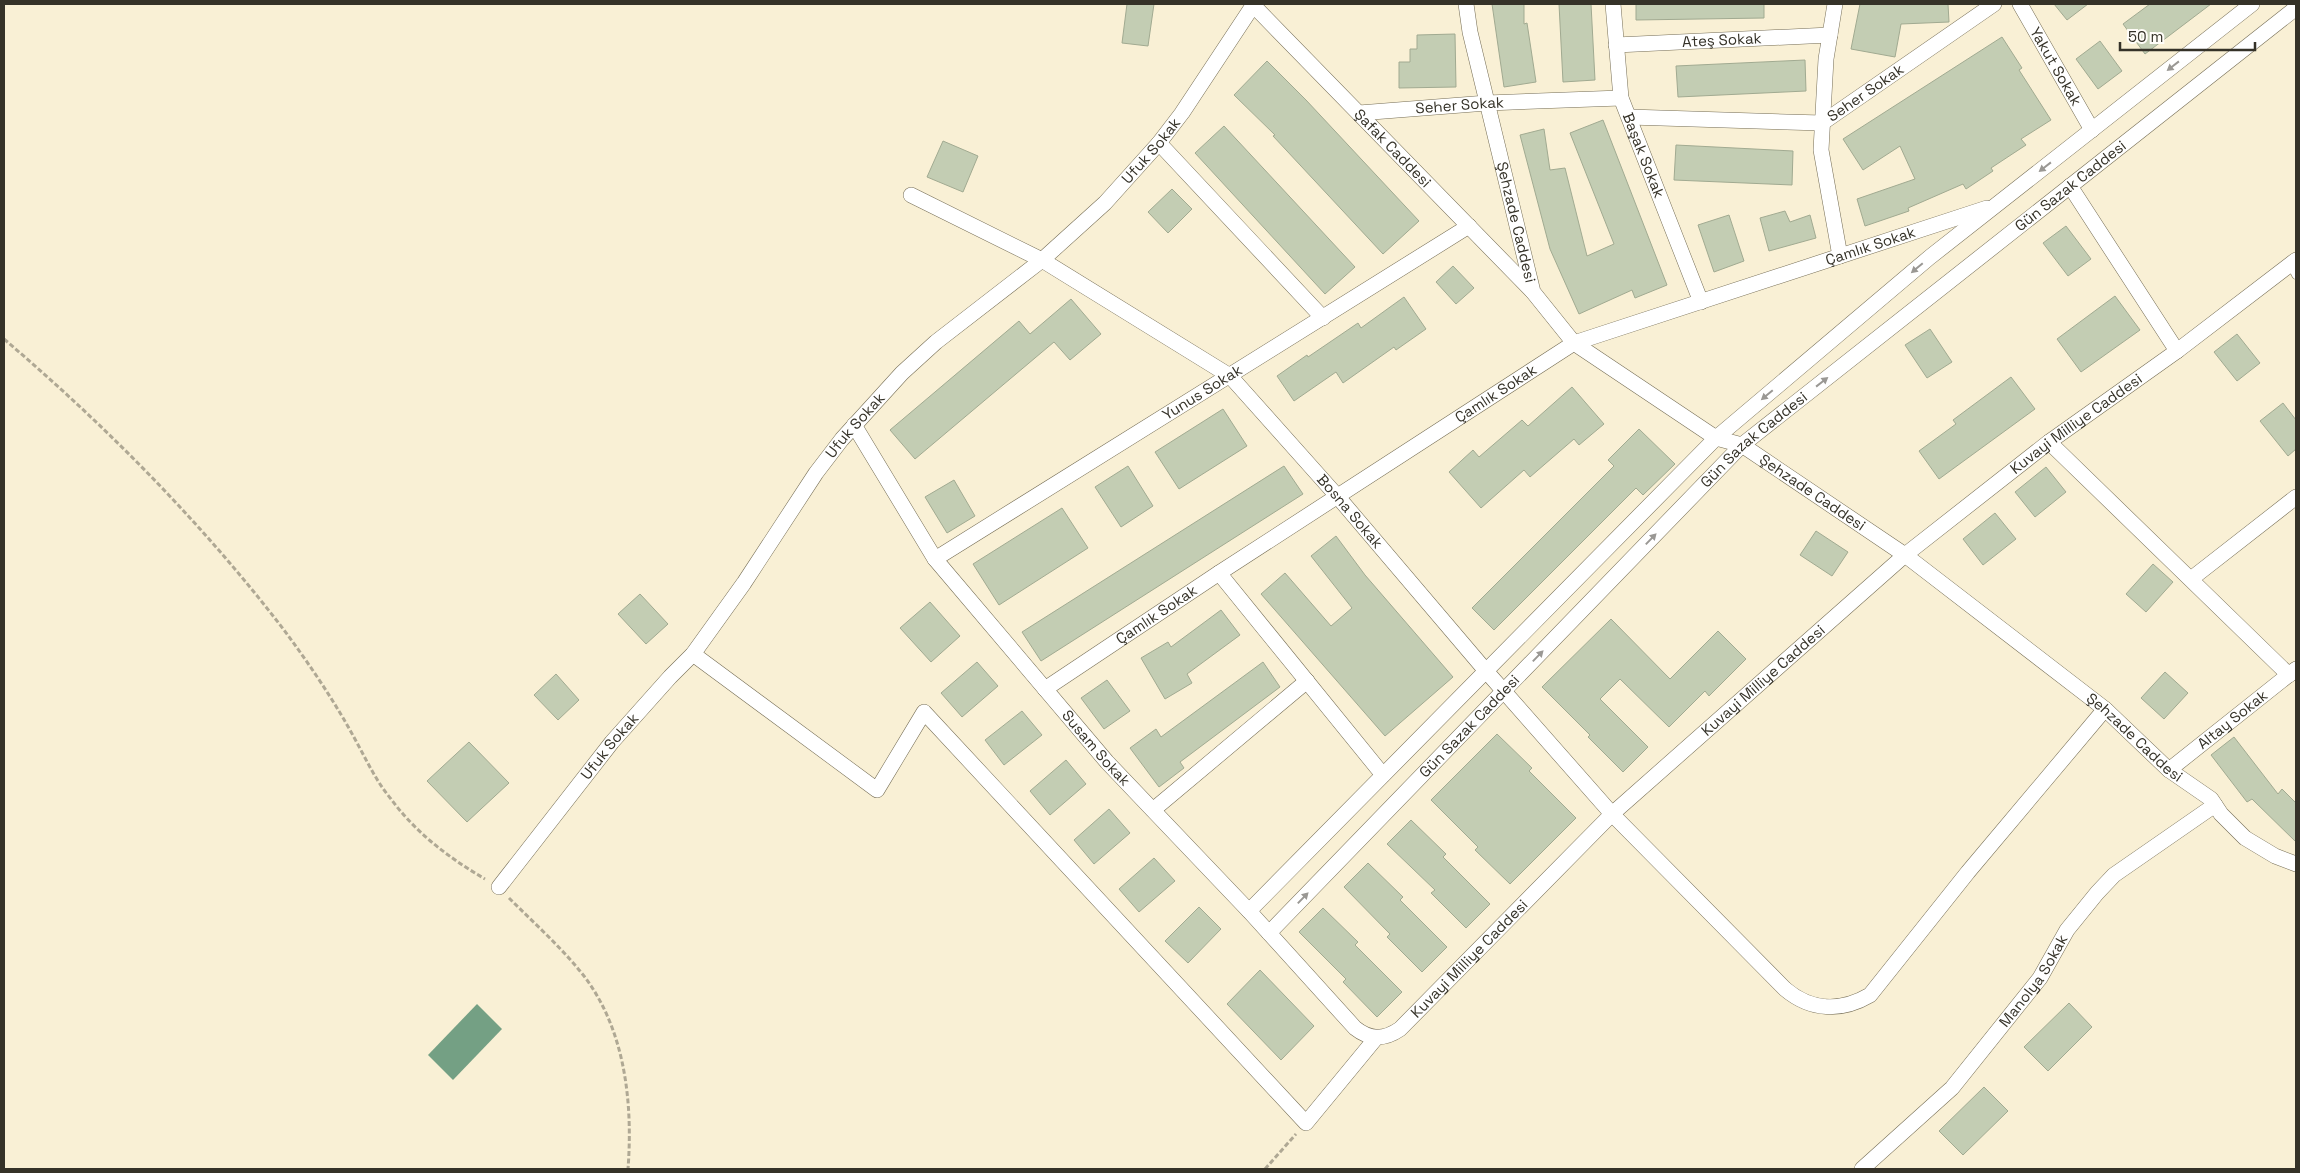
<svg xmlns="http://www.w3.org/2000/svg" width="2300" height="1173" viewBox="0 0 2300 1173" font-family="'Space Grotesk',sans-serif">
	<rect width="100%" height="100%" fill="#f9f0d5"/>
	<path fill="#74a084" d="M477 1004 502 1029 453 1080 428 1055Z"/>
	<path fill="#c3cdb3" stroke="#a1aa91" d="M1127 4H1154L1148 46 1122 43Z
		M1492 4H1524V24L1527 23 1536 82 1504 87Z
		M1559 4H1591L1595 80 1563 82Z
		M1636 4H1764V18L1636 20Z
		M1860 4H1948L1949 22 1901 24 1895 57 1851 49Z
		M2054 4H2088L2067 20Z
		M2150 4H2211L2145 54 2123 24Z
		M1455 34 1456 87 1399 88V62H1410V49H1417V35Z
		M2002 37 2022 68 2019 70 2051 120 2021 139 2026 145 1991 168 1993 171 1966 189 1963 184 1908 208 1909 211 1865 226 1857 199 1915 179 1900 146 1863 170 1843 139Z
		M2100 41 2122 71 2098 89 2076 59Z
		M1805 60 1806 91 1678 97 1676 66Z
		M1267 61 1306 100 1419 221 1383 254 1273 136 1275 135 1234 95Z
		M1603 120 1667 285 1635 298 1632 290 1579 314 1550 249 1520 135 1544 129 1550 170 1565 168 1587 256 1614 244 1570 133Z
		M1224 126 1355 267 1325 294 1195 153Z
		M943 141 978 156 963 192 927 177Z
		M1676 145 1793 151 1792 185 1674 180Z
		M1172 189 1192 209 1168 233 1148 212Z
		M1785 211 1790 222 1810 215 1816 238 1769 251 1760 218Z
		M1729 215 1744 261 1714 272 1698 225Z
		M2066 226 2091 259 2068 276 2043 243Z
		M1453 266 1474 288 1456 304 1436 282Z
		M2115 296 2140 330 2081 372 2057 339Z
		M1404 297 1426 329 1396 350 1394 347 1343 383 1336 372 1294 401 1277 376 1307 355 1308 357 1358 323 1361 328Z
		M1071 299 1101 334 1070 360 1054 342 915 459 890 430 1019 321 1030 334Z
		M1930 329 1952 362 1927 378 1905 345Z
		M2237 334 2260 363 2237 381 2214 352Z
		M2011 377 2035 409 1939 479 1919 451 1956 424 1953 420Z
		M1572 387 1604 424 1579 445 1574 439 1530 477 1524 470 1481 508 1449 472 1473 450 1479 457 1522 420 1528 426Z
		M2283 403 2296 420V449L2288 456 2260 421Z
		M1223 409 1247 446 1179 489 1155 452Z
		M1639 429 1675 464 1643 495 1636 488 1494 630 1472 608 1614 466 1608 460Z
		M1128 466 1153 506 1121 527 1095 487Z
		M1284 466 1303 494 1041 661 1022 632Z
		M2046 467 2066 492 2035 517 2015 492Z
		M954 480 975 516 947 533 925 497Z
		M1062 508 1088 548 999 605 973 564Z
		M1995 513 2016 539 1983 565 1963 539Z
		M1816 531 1848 552 1832 576 1800 555Z
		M1336 536 1365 575 1453 677 1385 736 1261 594 1285 573 1331 626 1352 608 1311 556Z
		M2153 564 2173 582 2146 612 2126 594Z
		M640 594 668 624 646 644 618 614Z
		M930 602 960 636 931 662 900 628Z
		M1221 610 1240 635 1187 674 1192 683 1165 699 1141 658 1168 642 1171 647Z
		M1611 619 1670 679 1718 631 1746 659 1709 696 1705 691 1669 727 1620 679 1600 699 1648 747 1623 772 1588 737 1590 735 1542 687Z
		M977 662 998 686 962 717 941 693Z
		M1263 662 1280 687 1180 762 1184 768 1159 787 1130 748 1156 729 1161 737Z
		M2165 672 2188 693 2164 719 2141 698Z
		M556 674 579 700 558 720 534 695Z
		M1107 680 1130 711 1104 729 1081 698Z
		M1022 711 1042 735 1004 765 985 740Z
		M1497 734 1532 768 1529 771 1576 818 1510 884 1475 850 1478 847 1431 800Z
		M2234 737 2278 794 2282 789 2296 803V842L2252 799 2247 802 2211 755Z
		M469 742 509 783 467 822 427 781Z
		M1066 760 1086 784 1050 815 1030 791Z
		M1109 809 1130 833 1094 864 1074 840Z
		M1411 820 1446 854 1443 857 1490 904 1466 928 1431 893 1435 890 1387 844Z
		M1154 858 1175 881 1139 912 1119 889Z
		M1368 863 1403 897 1400 900 1447 947 1422 972 1387 937 1390 934 1344 887Z
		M1199 907 1221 929 1188 963 1165 941Z
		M1323 908 1358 942 1355 945 1402 992 1377 1017 1343 982 1346 979 1299 932Z
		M1260 970 1314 1026 1281 1060 1227 1004Z
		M2069 1003 2092 1027 2048 1071 2024 1047Z
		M1984 1087 2008 1111 1963 1155 1939 1131Z"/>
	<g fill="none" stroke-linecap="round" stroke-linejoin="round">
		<g stroke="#766e56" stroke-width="9">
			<path id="lane" d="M2291 265 2296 275"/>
		</g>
		<g stroke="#766e56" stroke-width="16">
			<g id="street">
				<path id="s1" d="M1466 4 1470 32 1533 292 1574 343 1716 438 1742 445 1905 555 2105 709 2169 770 2211 799 2221 814 2245 838 2275 856 2296 864"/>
				<path id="s2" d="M1613 4 1621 98 1701 302"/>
				<path d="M1835 4 1826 59 1821 150 1840 256"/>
				<path id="s3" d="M2020 4 2092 130"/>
				<path id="s4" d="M1253 5 1532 291"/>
				<path id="s5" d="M1616 45 1830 35"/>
				<path id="s6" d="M1359 113 1487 103 1621 98"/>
				<path id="s7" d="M1629 117 1822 123 1994 4"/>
				<path d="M1159 143 1323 318"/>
				<path d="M2070 186 2177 351"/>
				<path id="s8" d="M911 195 1042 260 1230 376 1338 497 1486 671 1612 814 1785 989C1811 1011 1841 1012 1870 995L1968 872 2105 709"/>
				<path id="s9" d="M854 425 935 559 1107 762 1249 911 1355 1028C1370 1040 1384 1040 1400 1029L1612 814 1905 555 2049 442 2177 351 2296 260"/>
				<path d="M2049 442 2289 675"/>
				<path id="s10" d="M935 559 1469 226"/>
				<path d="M1219 573 1383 775"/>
				<path d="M2191 579 2296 497"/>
				<path d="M693 654 877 790 924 712 1306 1123 1376 1038"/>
				<path id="s11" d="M1045 689 1219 573 1574 343 1987 208"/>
				<path id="s12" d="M2169 770 2296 669"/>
				<path d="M1153 810 1307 681"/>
				<path id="s13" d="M499 887 612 742 670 677 693 654 744 583 816 473 842 439 902 373 936 342 1042 260 1105 203 1159 143 1182 113 1254 4"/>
				<path d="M1249 911 1716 438 1930 257 2252 4"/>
				<path id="s14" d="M1269 933 1742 445 2296 8"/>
				<path id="s15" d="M1862 1169 1952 1088 2040 978 2067 930 2097 893 2114 875 2215 805"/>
			</g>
		</g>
		<path stroke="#afa894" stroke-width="3" stroke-dasharray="5 2.5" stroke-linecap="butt" d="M4 339C106 426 202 523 284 630 310 665 335 702 356 741 367 761 376 781 391 799 416 833 449 858 485 879
			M509 898C534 923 562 948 584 976 625 1030 633 1102 628 1169
			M1265 1169 1296 1134"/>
		<use href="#lane" stroke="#fff" stroke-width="8"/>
		<use href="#street" stroke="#fff" stroke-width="15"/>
	</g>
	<defs><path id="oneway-solid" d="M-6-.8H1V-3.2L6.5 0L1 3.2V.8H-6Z" transform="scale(1.25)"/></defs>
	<g fill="#9a9894">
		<use href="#oneway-solid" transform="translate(2173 66) rotate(142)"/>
		<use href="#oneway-solid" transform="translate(2045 167) rotate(142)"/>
		<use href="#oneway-solid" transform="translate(1917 268) rotate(140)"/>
		<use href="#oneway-solid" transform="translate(1822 382) rotate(-38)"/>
		<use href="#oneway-solid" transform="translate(1767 395) rotate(140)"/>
		<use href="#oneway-solid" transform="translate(1651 539) rotate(-46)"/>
		<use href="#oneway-solid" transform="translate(1538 656) rotate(-46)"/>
		<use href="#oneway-solid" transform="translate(1303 898) rotate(-46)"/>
	</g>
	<g text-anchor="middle" stroke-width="5" stroke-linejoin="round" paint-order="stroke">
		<g font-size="15" fill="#353228" stroke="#fffdf8">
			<text dy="5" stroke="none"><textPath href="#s5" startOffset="106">Ateş Sokak</textPath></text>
			<text dy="5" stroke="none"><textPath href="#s3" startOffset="72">Yakut Sokak</textPath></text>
			<text dy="5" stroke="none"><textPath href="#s7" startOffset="246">Seher Sokak</textPath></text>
			<text dy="5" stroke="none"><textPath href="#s6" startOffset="101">Seher Sokak</textPath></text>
			<text dy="5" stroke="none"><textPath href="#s4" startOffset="200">Şafak Caddesi</textPath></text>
			<text dy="5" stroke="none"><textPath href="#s13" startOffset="989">Ufuk Sokak</textPath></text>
			<text dy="5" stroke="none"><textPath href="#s2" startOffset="156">Başak Sokak</textPath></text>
			<text dy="5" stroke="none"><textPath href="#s14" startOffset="1098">Gün Sazak Caddesi</textPath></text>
			<text dy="5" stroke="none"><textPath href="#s1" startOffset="224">Şehzade Caddesi</textPath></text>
			<text dy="5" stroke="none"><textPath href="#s11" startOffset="944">Çamlık Sokak</textPath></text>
			<text dy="5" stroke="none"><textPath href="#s10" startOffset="315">Yunus Sokak</textPath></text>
			<text dy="5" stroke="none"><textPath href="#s11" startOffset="539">Çamlık Sokak</textPath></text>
			<text dy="5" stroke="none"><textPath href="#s9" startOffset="1744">Kuvayi Milliye Caddesi</textPath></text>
			<text dy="5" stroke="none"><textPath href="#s13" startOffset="584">Ufuk Sokak</textPath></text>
			<text dy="5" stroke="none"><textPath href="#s14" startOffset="692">Gün Sazak Caddesi</textPath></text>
			<text dy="5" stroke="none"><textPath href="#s1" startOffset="644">Şehzade Caddesi</textPath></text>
			<text dy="5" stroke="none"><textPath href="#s8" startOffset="548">Bosna Sokak</textPath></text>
			<text dy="5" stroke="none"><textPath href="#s11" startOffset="134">Çamlık Sokak</textPath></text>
			<text dy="5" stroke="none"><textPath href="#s9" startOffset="1339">Kuvayi Milliye Caddesi</textPath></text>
			<text dy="5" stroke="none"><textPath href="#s12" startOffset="81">Altay Sokak</textPath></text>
			<text dy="5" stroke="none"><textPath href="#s14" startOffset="288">Gün Sazak Caddesi</textPath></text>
			<text dy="5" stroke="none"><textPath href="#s1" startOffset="1049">Şehzade Caddesi</textPath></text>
			<text dy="5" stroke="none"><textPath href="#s13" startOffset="179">Ufuk Sokak</textPath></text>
			<text dy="5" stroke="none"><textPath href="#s9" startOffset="405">Susam Sokak</textPath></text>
			<text dy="5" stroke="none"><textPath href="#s9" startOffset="934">Kuvayi Milliye Caddesi</textPath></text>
			<text dy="5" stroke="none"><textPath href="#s15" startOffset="256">Manolya Sokak</textPath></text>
		</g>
	</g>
	<rect width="2300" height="1173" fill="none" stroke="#353228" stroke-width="10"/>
	<path d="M2120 42v8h135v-8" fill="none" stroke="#353228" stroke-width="2.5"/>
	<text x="2128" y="42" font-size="15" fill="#353228" stroke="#fffdf8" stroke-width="4" paint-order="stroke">50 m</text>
</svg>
